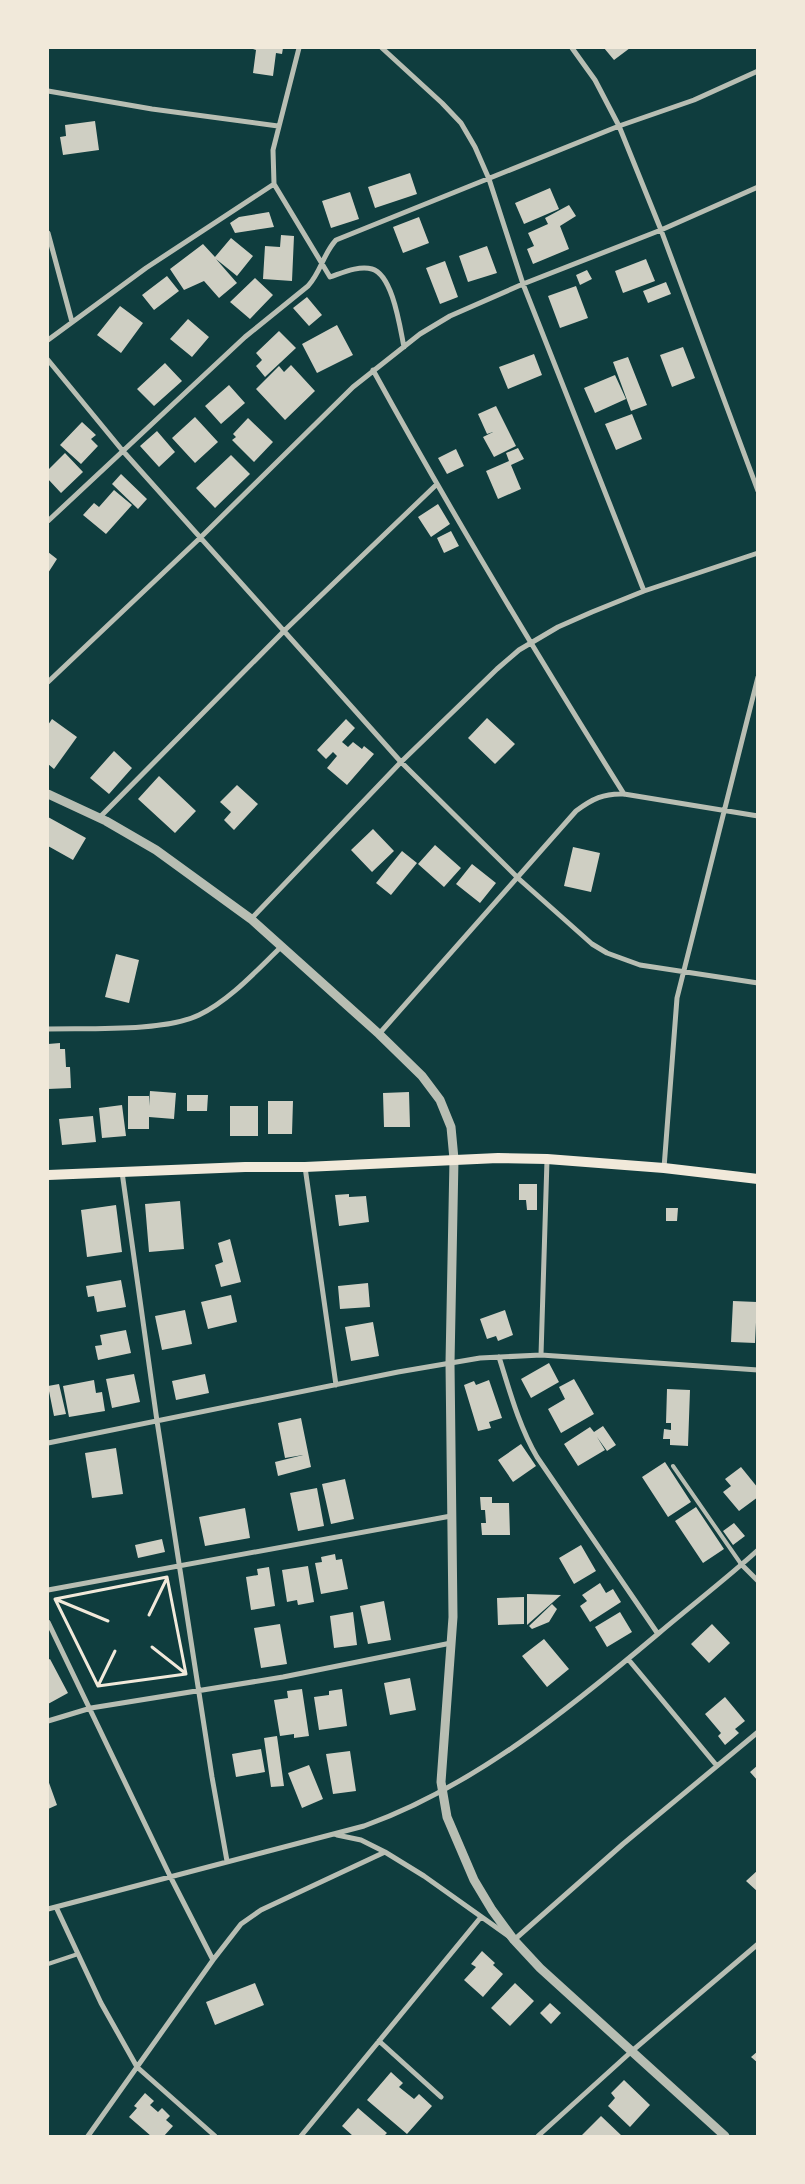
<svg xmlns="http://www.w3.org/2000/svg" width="805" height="2184" viewBox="0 0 805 2184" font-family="'Fira Sans',sans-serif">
	<rect width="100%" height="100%" fill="#0f3d3e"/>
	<path fill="#cfcfc3" d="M250 48H283L282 54 276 53 273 76 253 73 256 50Z
		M604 48H630L614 60Z
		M95 121 99 150 63 155 60 137 66 136 65 125Z
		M410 173 417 194 375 208 368 187Z
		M550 188 559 209 524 224 515 203Z
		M350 192 359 219 331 228 322 201Z
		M569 205 576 216 560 226 569 249 533 264 527 249 534 246 528 233 548 224 545 218Z
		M269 212 274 227 235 233 230 223 239 217Z
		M419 217 429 243 403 253 393 227Z
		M281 235 294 236 292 281 263 279 265 246 280 247Z
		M231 238 253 256 237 276 216 259 237 283 219 298 204 281 184 290 170 269 203 244 215 257Z
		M487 246 497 273 468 282 459 256Z
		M646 259 655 281 623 293 615 271Z
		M445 261 458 297 440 304 426 268Z
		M587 270 592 279 580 285 576 275Z
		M167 276 179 291 154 310 142 295Z
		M255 278 273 295 250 319 230 302Z
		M666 282 671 294 648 303 643 291Z
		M576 286 588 318 560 328 548 296Z
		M307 297 322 315 309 326 293 308Z
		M120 306 143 323 121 353 97 335Z
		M188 319 209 337 192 357 170 339Z
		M337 325 353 355 317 373 302 344Z
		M279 331 296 348 265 377 256 366 262 360 256 353Z
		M683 347 695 378 672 387 660 355Z
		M534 354 542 375 508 389 499 367Z
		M628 357 647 405 631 411 613 362Z
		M165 363 182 381 154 406 137 389Z
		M291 365 315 391 285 420 256 389 279 366 284 372Z
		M615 375 626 399 595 413 584 388Z
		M229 385 245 403 221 424 205 406Z
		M496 406 516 446 494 457 483 437 493 432 487 434 478 414Z
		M632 414 642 439 616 450 605 424Z
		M195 417 218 442 195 463 172 438Z
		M248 418 273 442 254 462 232 440 236 437 233 434Z
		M82 422 96 435 91 439 98 446 81 464 60 445Z
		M157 431 175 452 159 467 140 446Z
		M518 448 524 459 511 465 521 489 498 499 486 471 509 461 506 453Z
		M456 449 464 466 447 474 438 458Z
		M65 453 83 472 61 493 48 479V470Z
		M231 455 250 474 215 508 196 488Z
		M121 474 147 499 138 509 112 484Z
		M114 490 132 505 106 534 83 515 94 503 99 507Z
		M438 504 450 524 431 537 418 517Z
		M451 531 459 546 444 553 437 538Z
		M48 552 57 559 48 573Z
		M487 718 515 744 495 764 468 738Z
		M52 719 77 737 54 769 48 764V725Z
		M346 719 355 728 342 742 348 747 353 742 362 749 364 746 374 754 347 785 327 768 337 756 333 752 326 759 317 750Z
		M114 751 132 768 109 794 90 778Z
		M159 776 196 811 175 833 138 799Z
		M237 785 258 804 234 830 224 820 231 812 220 802Z
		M48 817 86 838 73 860 48 846Z
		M373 829 394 851 372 872 351 850Z
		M435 845 461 868 444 887 418 864Z
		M573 847 600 853 591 892 564 886Z
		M402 851 417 863 391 895 376 883Z
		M472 864 496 883 480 903 456 884Z
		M116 954 139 960 129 1003 105 997Z
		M60 1043V1049H65L66 1067H70L71 1088 48 1089V1044Z
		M150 1091 176 1093 174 1119 149 1117V1129H128V1096H149V1106Z
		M409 1092 410 1127H384L383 1093Z
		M187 1095H208L207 1111H187Z
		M268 1101H293L292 1134H268Z
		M122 1105 126 1136 102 1138 99 1108Z
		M230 1106H258V1136H230Z
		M93 1116 96 1142 62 1145 59 1119Z
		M519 1184H537V1210H527L526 1200H519Z
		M349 1194V1197L366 1196 369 1222 339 1226 335 1195Z
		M180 1201 184 1249 149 1252 145 1204Z
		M116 1205 122 1252 87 1257 81 1210Z
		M666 1208H678L677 1221H666Z
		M230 1239 241 1282 221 1287 215 1265 223 1262 218 1243Z
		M121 1280 126 1307 97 1312 94 1296 88 1297 86 1286Z
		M368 1283 370 1307 340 1309 338 1286Z
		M231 1295 237 1322 208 1329 201 1302Z
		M733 1301 757 1302 755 1343 731 1342Z
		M185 1310 192 1344 162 1350 155 1316Z
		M505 1310 513 1335 498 1341 496 1336 487 1339 480 1319Z
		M373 1322 379 1356 351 1361 345 1327Z
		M126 1330 131 1353 98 1360 95 1346 102 1345 100 1335Z
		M549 1363 559 1382 531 1398 521 1379Z
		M134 1374 140 1402 112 1408 106 1379Z
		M205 1374 209 1393 176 1400 172 1381Z
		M574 1379 594 1414 561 1433 548 1409 565 1399 559 1387Z
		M94 1380 96 1393 102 1392 105 1411 69 1417 63 1386Z
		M489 1380 502 1418 489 1422 491 1428 478 1431 464 1385 474 1381 476 1385Z
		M59 1384 66 1414 54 1416 48 1386Z
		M667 1389 690 1390 688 1446 670 1445V1439H663L664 1429 671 1430V1423H666Z
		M301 1418 311 1467 278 1476 275 1462 303 1455 285 1458 278 1423Z
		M603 1426 616 1445 607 1451 597 1437 605 1450 578 1466 564 1444 590 1427 594 1432Z
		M521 1444 536 1466 513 1482 498 1460Z
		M116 1448 123 1494 92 1498 85 1453Z
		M665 1462 691 1502 668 1517 642 1477Z
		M741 1467 758 1488V1497L739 1511 723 1492 731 1486 725 1479Z
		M345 1479 354 1519 331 1524 322 1484Z
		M317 1488 324 1526 298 1531 290 1493Z
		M480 1497H492V1503H509L510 1535H482L481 1523H486L485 1510H481Z
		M696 1507 724 1549 703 1563 675 1521Z
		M245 1508 250 1538 205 1546 199 1517Z
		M734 1523 745 1536 733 1545 723 1531Z
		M162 1539 165 1552 138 1558 135 1545Z
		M581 1545 596 1571 574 1584 559 1558Z
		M335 1554 336 1560 342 1559 348 1589 321 1594 315 1563 322 1562 321 1557Z
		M308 1566 314 1602 298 1605 297 1600 287 1602 282 1570Z
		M269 1567 275 1606 251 1610 246 1577 258 1575 257 1569Z
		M600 1583 606 1593 613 1589 621 1602 590 1622 580 1606 587 1601 582 1595Z
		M527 1594 561 1595 527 1625Z
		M524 1597V1624L498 1625 497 1598Z
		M384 1601 391 1640 368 1644 360 1606Z
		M552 1604 557 1609 549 1622 532 1629 529 1626Z
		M353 1612 357 1645 334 1648 330 1616Z
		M620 1612 632 1632 607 1647 595 1627Z
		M280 1624 287 1664 261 1668 254 1628Z
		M712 1624 730 1643 709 1663 691 1644Z
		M544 1639 569 1669 547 1687 522 1656Z
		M50 1659 68 1693 48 1704V1660Z
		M410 1678 416 1710 390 1715 384 1683Z
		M302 1689 309 1736 294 1738V1734L280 1736 274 1700 288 1698 287 1691Z
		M342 1689 347 1726 319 1730 314 1697 329 1695V1691Z
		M725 1697 745 1721 735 1729 739 1733 725 1745 718 1736 721 1733 705 1714Z
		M277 1736 284 1786 271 1787 264 1738Z
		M261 1749 265 1772 236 1777 232 1754Z
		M350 1751 356 1791 333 1794 326 1754Z
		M309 1765 323 1799 302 1808 288 1773Z
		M758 1765V1781L750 1772Z
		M48 1780 57 1805 48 1809Z
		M758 1870V1892L746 1881Z
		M482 1951 495 1963 493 1965 503 1974 483 1997 464 1980 476 1967 471 1964Z
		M255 1983 264 2005 215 2025 206 2002Z
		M515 1983 534 2001 510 2026 491 2008Z
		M550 2003 561 2013 551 2024 540 2013Z
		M758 2051V2063L751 2057Z
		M391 2072 403 2083 399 2087 414 2099 419 2094 432 2106 407 2134 367 2100Z
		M624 2080 650 2105 630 2127 608 2106 615 2098 611 2093Z
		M145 2093 154 2101 150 2105 158 2112 162 2108 170 2116 166 2120 173 2126 164 2136H151L129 2117 137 2108 134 2106Z
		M358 2108 387 2133 384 2136H353L342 2126Z
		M601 2116 622 2136H584L582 2135Z"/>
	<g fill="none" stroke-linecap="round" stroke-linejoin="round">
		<path stroke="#f1e9da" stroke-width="3" d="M167 1577 186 1674 98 1686 55 1599Z
			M55 1599 108 1621
			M149 1615 167 1578
			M152 1647 185 1673
			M98 1686 115 1651"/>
		<path stroke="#b8beb3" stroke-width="4" d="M673 1466 741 1564
			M48 1964 78 1954"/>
		<path stroke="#b8beb3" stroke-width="5" d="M299 48 273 150 274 184 330 277C342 273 359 265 372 269 393 275 400 328 404 347
			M382 48 442 103 461 123 475 147 489 179 523 284 644 591
			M572 48 595 80 619 126 661 230 758 491
			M48 91 152 109 278 126
			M48 233 72 322
			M48 340 146 268 274 184
			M48 360 122 450 401 762 519 879 592 944 607 953 640 965 758 983
			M373 370C452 514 537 655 624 794
			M48 521 245 337 308 286C321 272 323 254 336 240L619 126 694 100 758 71
			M48 682 200 538 353 387 420 334 450 316 523 284 661 230 758 187
			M99 818 285 630 436 485
			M251 919 401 762 497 669 519 650 558 627 592 612 644 591 758 553
			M48 1029C88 1028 164 1032 199 1015 230 1000 256 971 281 947
			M379 1034 576 811C592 799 604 793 624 794L758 816
			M305 1167 336 1385
			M664 1168 677 998 758 677
			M122 1172 157 1421 212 1777 227 1861
			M541 1355 547 1160
			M499 1357C510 1392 519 1426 537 1457L658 1634
			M48 1443 398 1372 480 1358 541 1355 758 1370
			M741 1564 758 1581
			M48 1590 451 1516
			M48 1622 170 1876 213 1960
			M628 1659 717 1766
			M48 1721 91 1708 283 1677 451 1643
			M337 1835 361 1840 385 1852 424 1876 514 1940 623 1844 758 1732
			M56 1907 101 2003 137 2067 215 2136
			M48 1909 364 1826C475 1786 570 1708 659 1633 692 1605 726 1579 758 1550
			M379 2041 441 2097
			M88 2136 213 1960 241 1924 261 1910 385 1852
			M301 2136 481 1917
			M538 2136 632 2051 758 1944"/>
		<path stroke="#b8beb3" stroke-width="9" d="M48 794 106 821 156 850 251 919 379 1034 422 1076 440 1100 451 1127 454 1159 450 1363 453 1617 441 1782 447 1817 474 1880 492 1910 514 1940 540 1968 725 2136"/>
		<path stroke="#f1e9da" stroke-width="10" d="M48 1175 245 1167H305L498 1158 547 1159 664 1168 758 1179"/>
	</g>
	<rect width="805" height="2184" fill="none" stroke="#f1e9da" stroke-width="98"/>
</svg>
